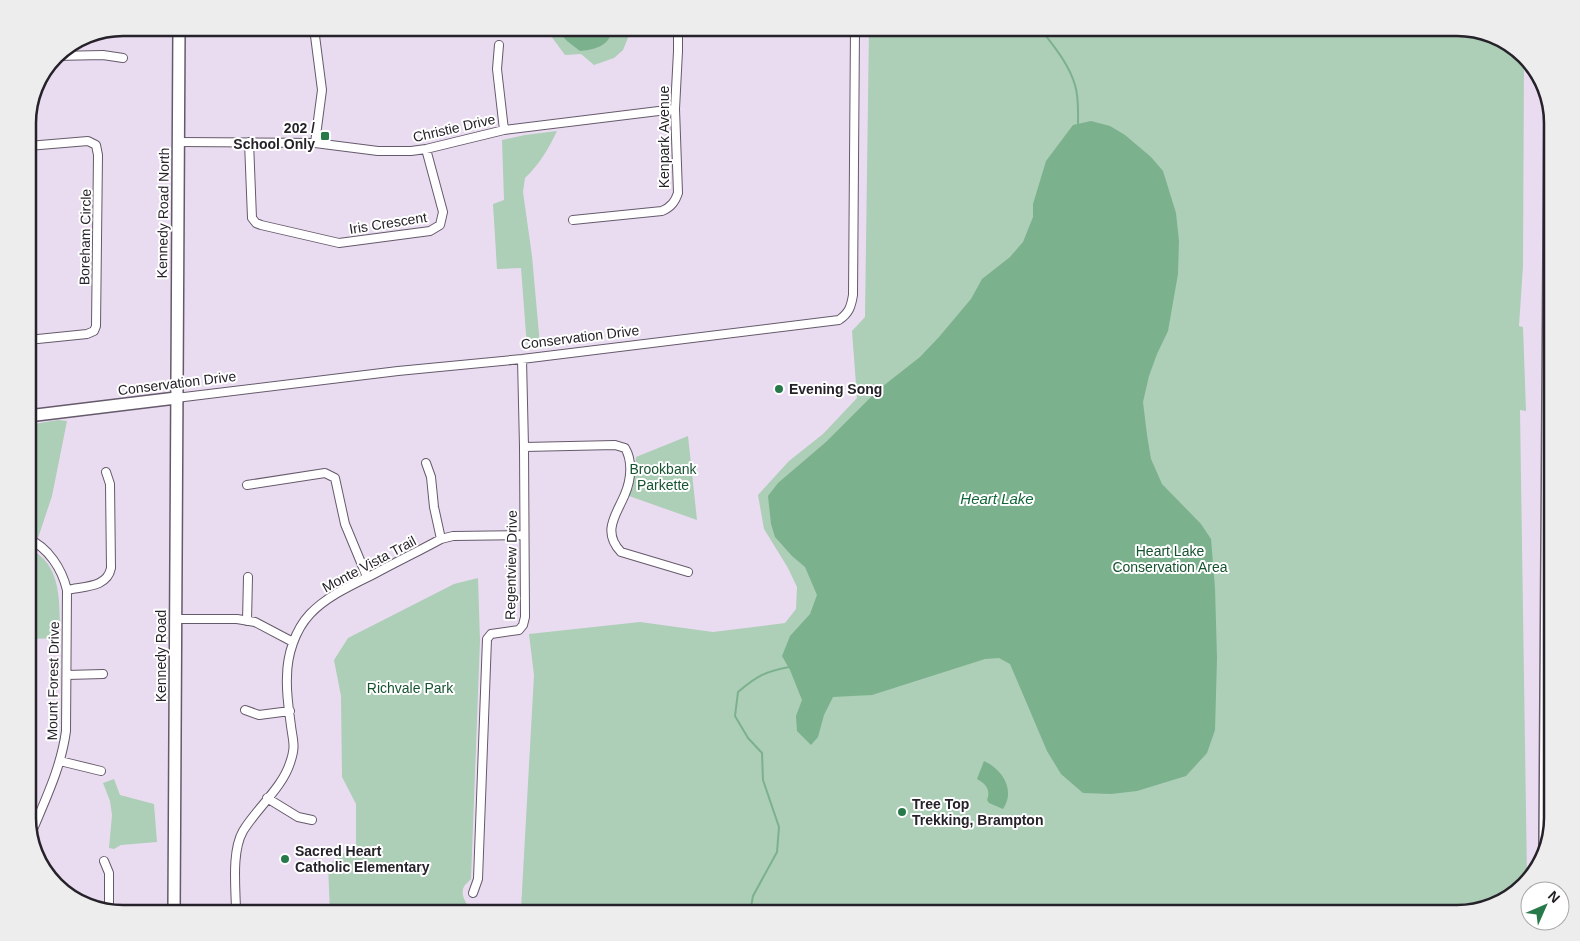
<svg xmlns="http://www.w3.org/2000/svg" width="1580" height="941" viewBox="0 0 1580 941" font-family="Arial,sans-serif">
	<rect width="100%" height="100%" fill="#eadcf0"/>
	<path fill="#adceb7" d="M545 28H632L623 50 614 58 594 65 581 54 565 55Z
		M869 28H1457L1505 40 1524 59 1523 266 1519 326 1523 327 1526 411 1520 410 1527 879 1505 901 1457 913H518L521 909 534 675 529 634 640 622 713 632 785 623 796 609 797 587 788 568 764 529 758 495 789 461 823 434 857 398 852 331 865 317Z
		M557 131C549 148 539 165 525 178L523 192 532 256 540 345 527 347 521 268 497 269 493 204 504 200 502 140 525 135Z
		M58 420 67 421 52 496 38 538 28 534V501L30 482 28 476V425Z
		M688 436 697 520 629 496 633 487 636 457Z
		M28 548C64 564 59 606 60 638L28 639Z
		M478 578 480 641 471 879C469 881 467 883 465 885 458 895 468 905 473 913H330L328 865 356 844V804L342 777 341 696 334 660 348 638 454 584Z
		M114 779 120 795 154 804 157 842 121 845 114 849 109 848 112 815 110 801 103 783Z"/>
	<path fill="#7cb18d" d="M555 28H614C608 46 598 49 580 51L567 41Z
		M1091 121 1110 126 1125 135 1151 157 1163 171 1176 213 1179 241 1178 274 1168 331 1157 354 1149 376 1143 402 1147 435 1151 459 1162 484 1201 524 1211 539 1215 588 1217 658 1215 730 1207 753 1186 776 1137 791 1111 794 1083 793 1061 774 1047 751 1010 664 999 658 985 659 872 695 833 697 824 715 818 737 811 745 797 731 796 716 802 700 790 670 782 656 790 636 810 614 817 595 805 567 792 556 775 537 771 524 768 496 778 483 826 442 878 390 920 357 939 337 971 299 982 279 1010 257 1023 242 1033 217V204L1046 161 1073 125Z
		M984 761C1002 769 1016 790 1003 809L989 803 987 800C991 790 986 784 977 779Z"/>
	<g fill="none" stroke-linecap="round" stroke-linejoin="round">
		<path stroke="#7cb18d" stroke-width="2" d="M1040 28C1053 45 1069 64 1075 85 1079 97 1078 112 1078 125
			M750 913 753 896 777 852 779 827 763 780 762 753 748 738 735 716 738 692C757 676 764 672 789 667"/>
		<g stroke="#655a6b" stroke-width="10">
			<path id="street" d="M314 28 322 90 315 143
				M499 45 497 69 504 130
				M55 56 103 55 123 58
				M178 142 315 143 378 151H411L426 149 504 130 675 109
				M249 142 252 218 256 223 261 225 339 243 430 231 440 225 443 212 426 149
				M28 146 88 141 96 145 98 155 96 326 94 331 87 334 28 340
				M573 220 662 211C671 207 675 202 678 193L675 109 678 51V28
				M176 398 398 371 522 359 839 320C849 313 851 307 853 295L855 28
				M524 447 615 445 625 448C633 461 631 480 625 494 617 514 601 531 621 552L688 572
				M426 463 431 477 434 507 441 539
				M247 485 325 473 335 478 345 524 367 577
				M28 539C48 547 62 569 67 590L66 731C61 768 45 800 31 834
				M67 590C84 586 107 588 111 568L110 484 106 472
				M176 619H237L255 622 293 642
				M247 621 248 577
				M67 675 103 674
				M245 710 259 715 290 711
				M60 761 101 771
				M267 798 298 817 312 820
				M104 861 109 873V910
				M473 893 478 879 487 639 491 634 519 630 523 625 525 617 524 447 522 359
				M236 913C236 890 231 852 243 831 257 808 282 788 290 763 296 746 293 742 291 726 289 710 286 693 287 677 287 655 295 630 310 614 327 596 352 585 374 574 396 562 419 551 441 539L453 536 524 535"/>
		</g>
		<g stroke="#655a6b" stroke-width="14">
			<path id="secondary" d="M28 416 176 398
				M1545 845 1550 111
				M174 913 179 28"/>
		</g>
		<use href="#street" stroke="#fff" stroke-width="8"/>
		<use href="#secondary" stroke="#fff" stroke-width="11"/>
	</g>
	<g fill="#28794a" stroke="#fff" stroke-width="2">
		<rect x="320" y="131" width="10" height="10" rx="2.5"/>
		<circle cx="779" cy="389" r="5"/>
		<circle cx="902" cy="812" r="5"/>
		<circle cx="285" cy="859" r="5"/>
	</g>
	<g text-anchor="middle" stroke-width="4" stroke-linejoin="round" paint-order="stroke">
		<g font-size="14" font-weight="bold" fill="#262229" stroke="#fff" text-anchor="start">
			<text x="315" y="133" text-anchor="end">202 /<tspan x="315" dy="16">School Only</tspan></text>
			<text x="789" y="394">Evening Song</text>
			<text x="912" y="809">Tree Top<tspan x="912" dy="16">Trekking, Brampton</tspan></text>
			<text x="295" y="856">Sacred Heart<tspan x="295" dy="16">Catholic Elementary</tspan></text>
		</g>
		<g font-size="14" fill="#262229" stroke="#fff">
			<text transform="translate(454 128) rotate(-13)" y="5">Christie Drive</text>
			<text transform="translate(664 137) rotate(-90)" y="5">Kenpark Avenue</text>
			<text transform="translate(163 213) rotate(-89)" y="5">Kennedy Road North</text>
			<text transform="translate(388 223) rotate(-9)" y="5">Iris Crescent</text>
			<text transform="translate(85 237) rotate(-89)" y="5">Boreham Circle</text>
			<text transform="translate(580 337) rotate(-7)" y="5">Conservation Drive</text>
			<text transform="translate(177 383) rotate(-7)" y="5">Conservation Drive</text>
			<text transform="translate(369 564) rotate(-28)" y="5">Monte Vista Trail</text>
			<text transform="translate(511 565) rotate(-89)" y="5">Regentview Drive</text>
			<text transform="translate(161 656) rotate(-90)" y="5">Kennedy Road</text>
			<text transform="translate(53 681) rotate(-89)" y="5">Mount Forest Drive</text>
		</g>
		<g font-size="14" fill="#165330" stroke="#fff">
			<text x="663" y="474">Brookbank<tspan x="663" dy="16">Parkette</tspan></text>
			<text x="1170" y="556">Heart Lake<tspan x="1170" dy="16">Conservation Area</tspan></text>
			<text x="410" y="693">Richvale Park</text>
		</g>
		<g font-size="15" font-style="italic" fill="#13673a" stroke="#fff">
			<text x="997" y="504">Heart Lake</text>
		</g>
	</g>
	<path d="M0 0H1580V941H0ZM123 36H1457A87 87 0 0 1 1544 123V818A87 87 0 0 1 1457 905H123A87 87 0 0 1 36 818V123A87 87 0 0 1 123 36Z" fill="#eeedee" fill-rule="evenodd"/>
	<path fill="none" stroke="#262229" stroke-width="2.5" d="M123 36H1457A87 87 0 0 1 1544 123V818A87 87 0 0 1 1457 905H123A87 87 0 0 1 36 818V123A87 87 0 0 1 123 36Z"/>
	<g transform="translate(1545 906) rotate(45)"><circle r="24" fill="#ffffff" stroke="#a8a7a9"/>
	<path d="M0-4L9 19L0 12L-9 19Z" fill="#28794a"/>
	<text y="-8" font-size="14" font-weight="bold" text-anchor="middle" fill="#262229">N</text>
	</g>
</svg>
